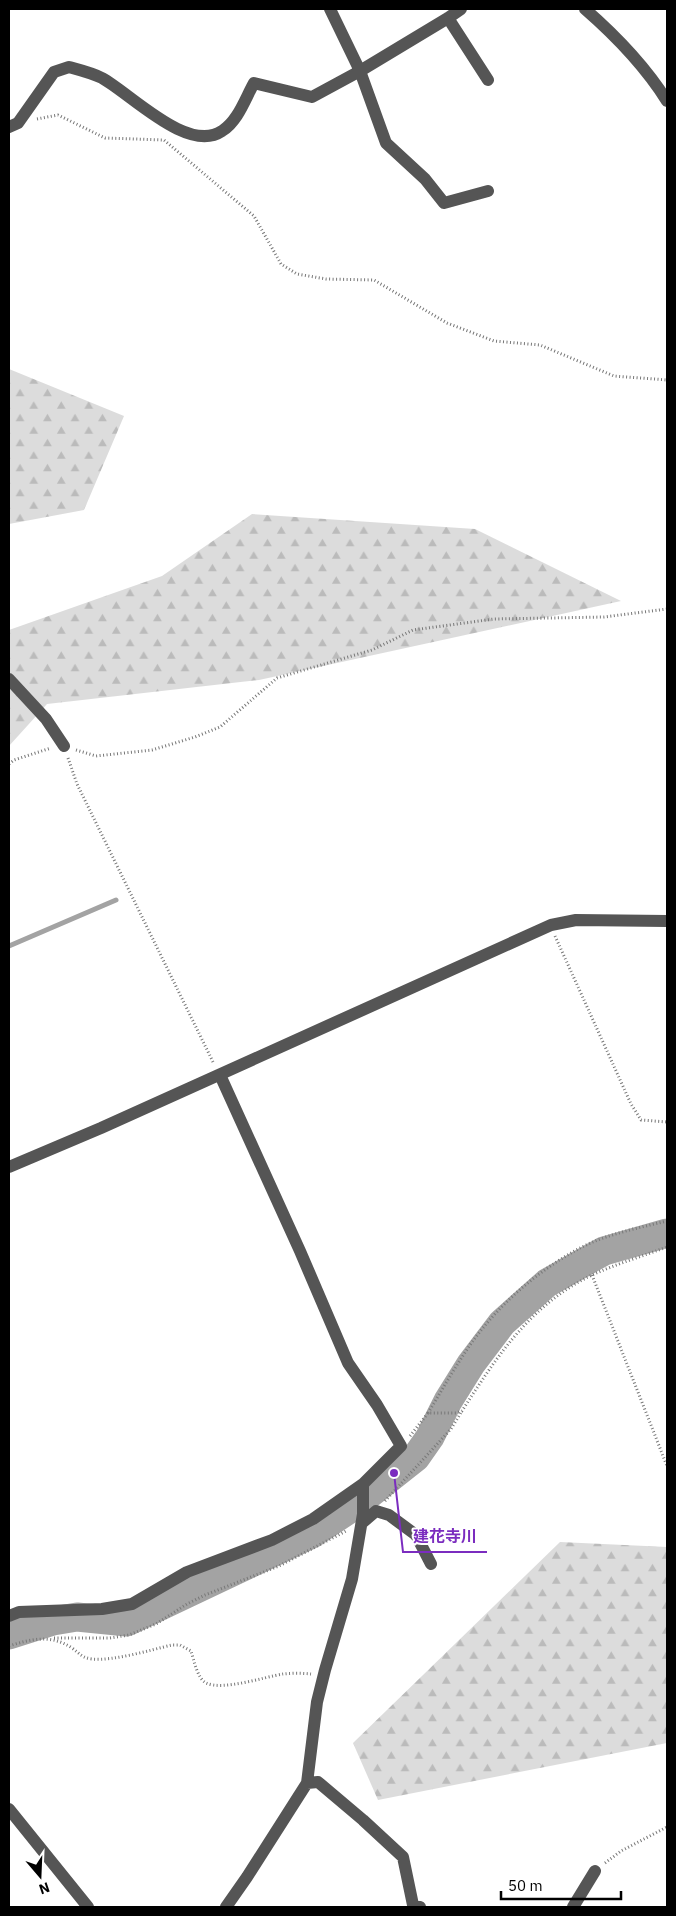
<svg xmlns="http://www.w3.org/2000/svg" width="676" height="1916" viewBox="0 0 676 1916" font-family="'IBM Plex Sans','Noto Sans JP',sans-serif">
	<defs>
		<pattern id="forest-firs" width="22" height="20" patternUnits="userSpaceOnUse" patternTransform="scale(1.25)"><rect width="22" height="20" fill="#dcdcdc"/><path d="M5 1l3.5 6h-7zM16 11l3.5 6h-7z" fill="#bbb"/></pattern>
	</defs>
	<rect width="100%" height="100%" fill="#fff"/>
	<path fill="url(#forest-firs)" d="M9 369 124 416 84 510 9 524Z
		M252 514 475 529 621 601 259 680 47 704 9 746V630L162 576Z
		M560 1542 667 1547V1743L378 1800 353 1743Z"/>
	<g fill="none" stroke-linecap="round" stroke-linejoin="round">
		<path stroke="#a3a3a3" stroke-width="5" d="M9 946 116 900"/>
		<path stroke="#a3a3a3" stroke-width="29" d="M9 1635 53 1621 77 1617 127 1622 312 1534 354 1506 416 1457 430 1437 448 1401 471 1364 502 1323 547 1283 604 1251 667 1233"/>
		<path stroke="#777" stroke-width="3" stroke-dasharray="1 2.5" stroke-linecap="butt" d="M37 119 58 115 105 138 164 140 254 216 281 264 297 274 326 279 374 280 447 323 494 341 540 345 614 376 667 380
			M76 750 96 756 152 750 195 737 220 727 277 678 372 650 413 630 494 619 604 617 667 609
			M68 758 77 784 214 1064
			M9 764 14 760 51 748
			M555 936 631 1104 641 1120 667 1122
			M592 1275 667 1466
			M428 1413C442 1390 455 1367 470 1345 498 1305 537 1271 580 1248 607 1234 638 1228 667 1221
			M410 1436 428 1413H456L462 1411C498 1355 530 1305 592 1275 616 1264 643 1256 667 1247
			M385 1501 451 1429 462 1411
			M54 1638H110L129 1635 156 1624 187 1604 205 1595 279 1566 346 1531
			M9 1646C31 1639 51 1634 72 1648 79 1653 82 1658 92 1659 115 1661 150 1650 172 1645H180L191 1651C194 1660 197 1678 206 1683 223 1691 264 1677 283 1674 292 1673 302 1673 311 1674
			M605 1863 621 1851 667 1827"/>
		<path stroke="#555" stroke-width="12" d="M330 9 360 71 386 143 425 179 444 203 488 191
			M585 9C616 36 645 66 667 101
			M448 18 488 80
			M9 127 18 123 54 72 69 67C80 70 92 73 102 78 131 94 188 154 222 131 238 121 245 99 254 83L312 97 360 71 448 18 461 9
			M9 679 46 719 64 746
			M9 1167 101 1128 551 925 576 920 667 921
			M362 1523 376 1511 389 1515 416 1535 431 1564
			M9 1616 19 1612 102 1609 132 1604 187 1572 272 1540 313 1519 363 1484 401 1446 377 1405 348 1363 300 1251 220 1075
			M307 1783 318 1782 363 1820 403 1857 413 1905 420 1907
			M9 1809 88 1907
			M226 1907 247 1877 307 1783 317 1702 325 1670 352 1579 363 1514V1484
			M573 1907 595 1871"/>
	</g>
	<path fill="none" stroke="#7b2cbf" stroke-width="2" d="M394 1473L403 1552H487"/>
	<circle fill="#7b2cbf" stroke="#fff" stroke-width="2" cx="394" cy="1473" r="5"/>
	<g font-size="16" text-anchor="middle" font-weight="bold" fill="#7b2cbf" stroke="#fff" stroke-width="4" stroke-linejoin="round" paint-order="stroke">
		<text x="445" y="1542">建花寺川</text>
	</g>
	<rect width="676" height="1916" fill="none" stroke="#000000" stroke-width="20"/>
	<g transform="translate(40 1876) rotate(161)" stroke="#ffffff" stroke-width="4" paint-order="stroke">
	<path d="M0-4L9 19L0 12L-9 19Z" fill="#000000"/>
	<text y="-8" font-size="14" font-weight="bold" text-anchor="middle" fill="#000000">N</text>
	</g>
	<path d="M501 1891v8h120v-8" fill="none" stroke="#000000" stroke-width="2.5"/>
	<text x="508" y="1891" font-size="15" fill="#000000" stroke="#ffffff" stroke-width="4" paint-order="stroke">50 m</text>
</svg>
